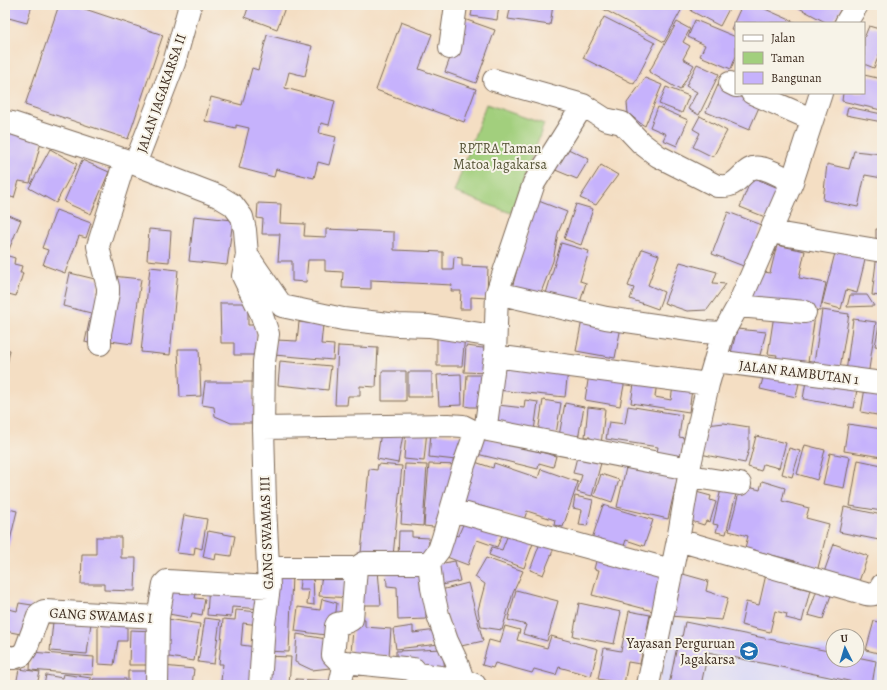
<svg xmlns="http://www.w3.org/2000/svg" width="887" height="690" viewBox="0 0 887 690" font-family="Alegreya,serif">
	<rect width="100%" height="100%" fill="#f7f3e8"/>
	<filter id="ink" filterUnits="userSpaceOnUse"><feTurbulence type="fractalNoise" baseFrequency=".025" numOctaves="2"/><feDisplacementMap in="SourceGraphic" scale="8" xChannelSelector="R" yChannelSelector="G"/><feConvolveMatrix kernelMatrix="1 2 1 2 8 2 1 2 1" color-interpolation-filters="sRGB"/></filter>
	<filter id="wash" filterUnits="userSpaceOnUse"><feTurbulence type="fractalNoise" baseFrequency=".012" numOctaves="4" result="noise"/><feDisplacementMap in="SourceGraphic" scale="16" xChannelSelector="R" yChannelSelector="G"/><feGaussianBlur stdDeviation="0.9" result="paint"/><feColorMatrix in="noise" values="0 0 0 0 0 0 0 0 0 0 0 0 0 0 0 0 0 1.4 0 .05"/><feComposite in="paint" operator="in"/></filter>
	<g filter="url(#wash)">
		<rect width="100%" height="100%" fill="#f4dec3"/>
		<path fill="#d8d7f8" d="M672 618 833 648V660H857V653L882 658V685H659Z"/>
		<path fill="#a2cf7d" stroke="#6e7c4e" d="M486 104 544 124 511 213 454 192Z"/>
		<g id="blocks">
			<path fill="#c6b2fc" d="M5 5H32L27 23 5 17Z
				M59 5H73L163 35 128 139 25 105Z
				M249 5H286L277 29 245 17Z
				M473 5H499L497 20 471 16Z
				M511 5H553L550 25 508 19Z
				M596 5H684L664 42Z
				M694 5H731L720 26 691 11Z
				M742 5H756L797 23H736V31L731 29Z
				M801 5H843L833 23H827L799 8Z
				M604 17 655 43 634 84 583 58Z
				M464 19 495 30 476 83 445 72Z
				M695 20 736 37V56L731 69 700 56 705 45 688 37Z
				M882 21V53L880 52 874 68 864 64V38L869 26 879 29Z
				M401 22 432 34 419 69 476 89 464 122 376 90Z
				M677 22 690 29 683 42 690 46 683 59 694 65 680 90 649 72Z
				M267 35 312 46 305 76 289 72 285 88 335 101 329 125 321 123 319 133 336 137 329 165 318 162 314 178 276 169 274 177 239 168 249 128 236 125V128L205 121 211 97 242 105 252 68 258 70Z
				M697 64 719 74 699 115 688 109 697 92 686 86Z
				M864 75 882 79V105L881 110 842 101 843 93H864Z
				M645 78 662 85 645 126 640 123 628 113 627 103Z
				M718 85 736 93 738 96 760 105 749 130 706 112Z
				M666 87 689 96 682 113 659 104Z
				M658 107 688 120 677 146 663 140 666 134 650 127Z
				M848 107 882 114V122L846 115Z
				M700 116 727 131 713 157 693 147 700 133 693 129Z
				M5 125 43 135 30 183 19 181 14 198 5 195Z
				M566 148 589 159 577 179 553 169Z
				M50 149 77 164 56 203 29 188Z
				M854 151 882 154V178L865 175 858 207 823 200 827 164 849 169Z
				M82 160 109 172 91 214 64 202Z
				M601 165 618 175 596 205 580 198Z
				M752 177 783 190 770 219 740 207Z
				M880 185H882V215L880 214Z
				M536 200 567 212 558 233 553 261 540 295 512 288Z
				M258 203 281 204 280 223 305 224 304 236 326 237V229L394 232V250L443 252V270H453L454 257 462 258V266L488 267 487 298 471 297V309H460L461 291H451L452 285 392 282V281L371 280V289L342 288 343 272 325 271V260H308L306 282 292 281V261H278L280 234H262L263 219 257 218Z
				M576 204 593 209 581 245 564 239Z
				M56 210 91 223 86 238 79 236 65 273 43 265 48 250 42 248Z
				M728 212 762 225 746 267 712 254Z
				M5 214 21 220 8 252 5 251Z
				M194 216 233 220 227 265 189 261Z
				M149 229 171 231 169 262 147 260Z
				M876 229H882V249H876Z
				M561 243 589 251 580 281 586 283 579 306 545 297Z
				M777 245 805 251 799 278 826 283 820 311 745 298 755 270 770 273Z
				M642 249 659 255 648 285 664 292 658 309 630 299 634 288 628 286Z
				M836 249 866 256 857 293 846 290 841 309 822 304Z
				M877 254H882V310L878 309 880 296 872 295Z
				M5 255 15 258 14 264 22 266 20 273H23L16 296 5 293Z
				M680 262 717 272 713 283 726 284 707 310 687 311 664 303Z
				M150 267 178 270 170 355 141 352Z
				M70 273 99 280 96 294 106 297 95 345 85 342 91 313 63 306Z
				M112 276 141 279 132 344 103 340Z
				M850 295H867L874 306 847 307Z
				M220 303H248V325H256L257 355H234V343H221Z
				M822 310 849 314 839 374 813 370Z
				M790 312 815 316 807 369 775 364 777 355 768 354 774 315Z
				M881 314H882V347L875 346Z
				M853 319 876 322 868 376 846 372Z
				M582 320 621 327 615 358 576 351Z
				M299 322 323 325 321 344 334 345 333 360 274 355 276 340 297 341Z
				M737 329 766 332 760 355 731 353Z
				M437 336H465L462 366H437Z
				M338 346 378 348 376 387 360 386V396H348L347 405H335Z
				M466 346 491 349 489 373 464 372Z
				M5 349 10 350 6 370H5Z
				M178 349H199L201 396 180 397Z
				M280 361 331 366 328 390 278 385Z
				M500 364 568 371 565 397 497 390Z
				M382 371H406V401H382Z
				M765 371 800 378 796 397 760 389Z
				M408 372H432V397H408Z
				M461 374 462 405 439 406 437 375Z
				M589 374 625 380 620 406 585 400Z
				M467 375H489L484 407H470L465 406Z
				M807 375 858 383 854 408 803 399Z
				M635 378 657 382 655 397 671 400 673 386 692 389 689 412 631 403Z
				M205 382H253L255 423H231L215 416 214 407 202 405Z
				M866 382 882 385V416L861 412Z
				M525 400 538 402 534 431 495 427 498 405 524 408Z
				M543 400 561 403 556 434 538 432Z
				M565 403 584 407 578 439 559 436Z
				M628 406 682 415 679 437 684 438 680 461 656 458 658 447 606 439 609 422 625 424Z
				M588 407 605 409 601 445 589 444 590 437H585Z
				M724 423 749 427V449L745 463 700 454 707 425Z
				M848 424 882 429V457L844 451Z
				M406 429 427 430 424 461 404 459Z
				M381 432 403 435 398 463 377 459Z
				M431 433 467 437 465 461 429 457Z
				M756 436 786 443 779 468 763 464 761 471 748 467Z
				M482 437 556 456 553 467 539 463 538 469 477 454Z
				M805 445 825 450 817 480 797 474Z
				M789 448 800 451 792 477 782 474Z
				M830 453 850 457 844 488 823 484Z
				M577 457 601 463 592 496 577 492 582 475 573 473Z
				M628 459 679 471 668 519 617 507Z
				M858 460 882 465V511L850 506Z
				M472 461 493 468 494 463 538 478 541 469 578 482 563 527 554 525 555 520 527 511 524 520 481 506 479 511 458 504Z
				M378 464 402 466 393 556 361 553 369 469 377 470Z
				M405 464 427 465 423 526 401 524Z
				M429 464 459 465 443 528 424 526Z
				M601 474 619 480 612 502 594 496Z
				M762 481 785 488 782 501 809 508 806 518 829 524 816 576 793 570 795 561 745 548 748 536 729 531 741 485 760 490Z
				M721 489 737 490 726 534 716 532 718 525 713 524Z
				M696 492 711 496 710 500 716 502 710 522 706 521 704 525 688 520Z
				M575 496 593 500 587 526 579 525 582 510 573 508Z
				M603 505 653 520 644 546 626 540 621 555 590 545Z
				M844 507 882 515V525L879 540 839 532Z
				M5 508 17 511 6 557H5Z
				M184 515 207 519 202 549 195 547 194 555 177 553Z
				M466 518 505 528 497 547 477 540 468 565 444 556 452 534 458 536Z
				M510 529 535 538 524 568 489 555 492 547 502 550Z
				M208 531 235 536 231 556 216 554 215 560 203 557Z
				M399 531H412V537L429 538 428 559 398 558Z
				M96 537H121V558H136L135 591 104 590V584H81L82 554H96Z
				M540 543 554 548 543 575 530 570Z
				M834 544 868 556 857 587 823 575Z
				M598 554 663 571 653 611 592 595 599 570 594 569Z
				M486 558 523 571 513 593 502 630 481 627 478 610 485 584 475 577Z
				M455 561 460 581 437 586 433 565Z
				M425 565 426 619 398 620 397 587 387 586 386 566Z
				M276 570 292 575 289 652 264 651Z
				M767 570 795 576 793 586 810 590 802 622 786 618 787 614 775 611 770 632 741 625 746 602 759 605Z
				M313 571 314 605 307 604 309 590H299L301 573Z
				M353 571 351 598 319 596 322 574Z
				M378 571 381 605H359L358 572Z
				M683 574 708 581 706 591 728 598 722 620 670 616 672 590Z
				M468 583 483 641 457 647 437 591Z
				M169 584 198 586 195 598 205 599 202 615 192 613 191 618 163 613Z
				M209 584 265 588 263 609 232 607 231 617 207 615Z
				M819 584 833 589 823 619 808 615Z
				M516 590 558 601 547 641 523 634 526 625 508 620Z
				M322 599 337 603 333 636 295 631 298 607 320 610Z
				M19 603 32 605 26 635 5 631V608L17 611Z
				M579 603 621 612 614 644 573 636Z
				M236 610 260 612 259 625 243 623 241 645 256 647 252 685 221 681 223 664H219L223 619 235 620Z
				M629 611 650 615 640 664 628 662 624 684 598 679 604 648 621 651Z
				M54 612 92 615 87 654 50 651Z
				M98 617H127V641H118L114 665 98 664Z
				M205 618 220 620 214 664 198 662Z
				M354 618 365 619V627L391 629 389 656 351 653Z
				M168 619 200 624 194 661 163 656Z
				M874 621 882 623V654L866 650Z
				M685 622 833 652V660H857V657L876 661 872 685H868L708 652 701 685H669L679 637H682Z
				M413 626V633L437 630 439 644 396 649 393 629Z
				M505 626 520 630 517 640 547 648 551 636 598 649 591 676 559 667 556 675 534 669 532 673 495 663 493 668 482 665 489 640 500 643Z
				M130 630 154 631 153 665H129Z
				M297 634 332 640 330 668 312 670 295 662Z
				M443 649 445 674 396 663V651Z
				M31 652 94 657 93 675 30 670Z
				M265 656 291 657 289 685H263Z
				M163 666 194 669 192 685H161Z
				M19 669 40 672 37 685H16Z
				M128 671H149V685H128Z
				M63 674 91 678 90 685H44L46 675 62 678Z
				M93 679H126V685H93Z
				M296 679 332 681V685H295Z"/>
		</g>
	</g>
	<g filter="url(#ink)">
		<use href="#blocks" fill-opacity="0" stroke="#7c6958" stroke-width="1"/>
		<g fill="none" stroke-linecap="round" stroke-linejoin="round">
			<g stroke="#7c6958" stroke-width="24">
				<path id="minor" d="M846 23 857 5
					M450 48 456 5
					M494 80 583 105 605 119 622 123 641 143 658 156 717 186C722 186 727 187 732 184 742 179 747 165 760 168 770 169 783 177 792 182
					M730 83 736 86
					M752 93 811 119
					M583 105 534 183 497 293 495 356 486 425 488 430 689 469
					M5 122 12 123 125 160 135 164 174 63 190 5
					M135 164 218 196 233 205 242 217 245 230 247 255 282 306 343 319 398 325 429 326 487 335
					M770 232 882 251
					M247 255 243 276 261 313 268 334 264 362 263 428 265 505 269 587 264 624 260 685
					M497 293 606 318 703 332 723 333
					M738 306 805 312
					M100 344V333L108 293V287L102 264 98 246 125 160
					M495 356 708 384
					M716 361 882 383
					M263 428 448 425 463 426 471 430 473 433V439L464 465 443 538 439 550 429 563 432 588 438 615 447 641 456 660 463 680 475 685
					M689 476 740 484
					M452 510 671 570
					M678 540 866 594C875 596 879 592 882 585
					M268 568H356L364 563H429
					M158 617 164 584 167 581 269 587
					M5 656 13 658 22 655 26 649 39 614 44 611 158 617 157 685
					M345 662 413 669H414L415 673 417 674 463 680
					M340 685 345 662 338 660 333 655 336 626 337 624C342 622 348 623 352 619L356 568
					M648 685 678 540 689 476V469L708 384 723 333 738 306 792 182 821 93"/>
			</g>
			<use href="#minor" stroke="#fff" stroke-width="22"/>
		</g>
	</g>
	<defs>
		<g id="school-disc" transform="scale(1)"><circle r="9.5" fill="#1f6fb2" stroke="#f7f3e8"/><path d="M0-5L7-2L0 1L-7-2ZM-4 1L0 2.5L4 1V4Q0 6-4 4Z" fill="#fff"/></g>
	</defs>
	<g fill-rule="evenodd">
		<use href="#school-disc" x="749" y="651"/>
	</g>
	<g text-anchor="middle" stroke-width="4" stroke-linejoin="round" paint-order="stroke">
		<g font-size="14" fill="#3b2a1e" stroke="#f7f3e8">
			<text transform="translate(161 93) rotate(-71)" y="5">JALAN JAGAKARSA II</text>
			<text transform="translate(799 372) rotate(7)" y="5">JALAN RAMBUTAN 1</text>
			<text transform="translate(266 533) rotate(-92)" y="5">GANG SWAMAS III</text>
			<text transform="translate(101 615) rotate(3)" y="5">GANG SWAMAS I</text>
		</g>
		<g font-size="14" fill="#555336" stroke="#f7f3e8">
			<text x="500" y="153">RPTRA Taman<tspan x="500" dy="16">Matoa Jagakarsa</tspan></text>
		</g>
		<g font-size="14" fill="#3b2a1e" stroke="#f7f3e8" text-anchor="end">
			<text x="735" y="648">Yayasan Perguruan<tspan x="735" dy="16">Jagakarsa</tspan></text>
		</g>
	</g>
	<rect width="887" height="690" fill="none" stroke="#f7f3e8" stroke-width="20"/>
	<rect x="735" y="22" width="130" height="72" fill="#f7f3e8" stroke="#aca397"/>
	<rect x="743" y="35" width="20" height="6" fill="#ffffff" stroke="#aca397"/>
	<text x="771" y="42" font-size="12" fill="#3b2a1e">Jalan</text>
	<rect x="743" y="52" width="20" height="12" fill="#a2cf7d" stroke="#aca397"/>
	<text x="771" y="62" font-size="12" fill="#3b2a1e">Taman</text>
	<rect x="743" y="72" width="20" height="12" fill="#c6b2fc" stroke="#aca397"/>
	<text x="771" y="82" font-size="12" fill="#3b2a1e">Bangunan</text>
	<g transform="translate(845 648) rotate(355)"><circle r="19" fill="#f7f3e8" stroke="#aca397"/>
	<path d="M0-3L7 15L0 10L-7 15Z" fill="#1f6fb2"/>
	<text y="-6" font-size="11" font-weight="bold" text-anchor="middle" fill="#3b2a1e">U</text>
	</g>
</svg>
